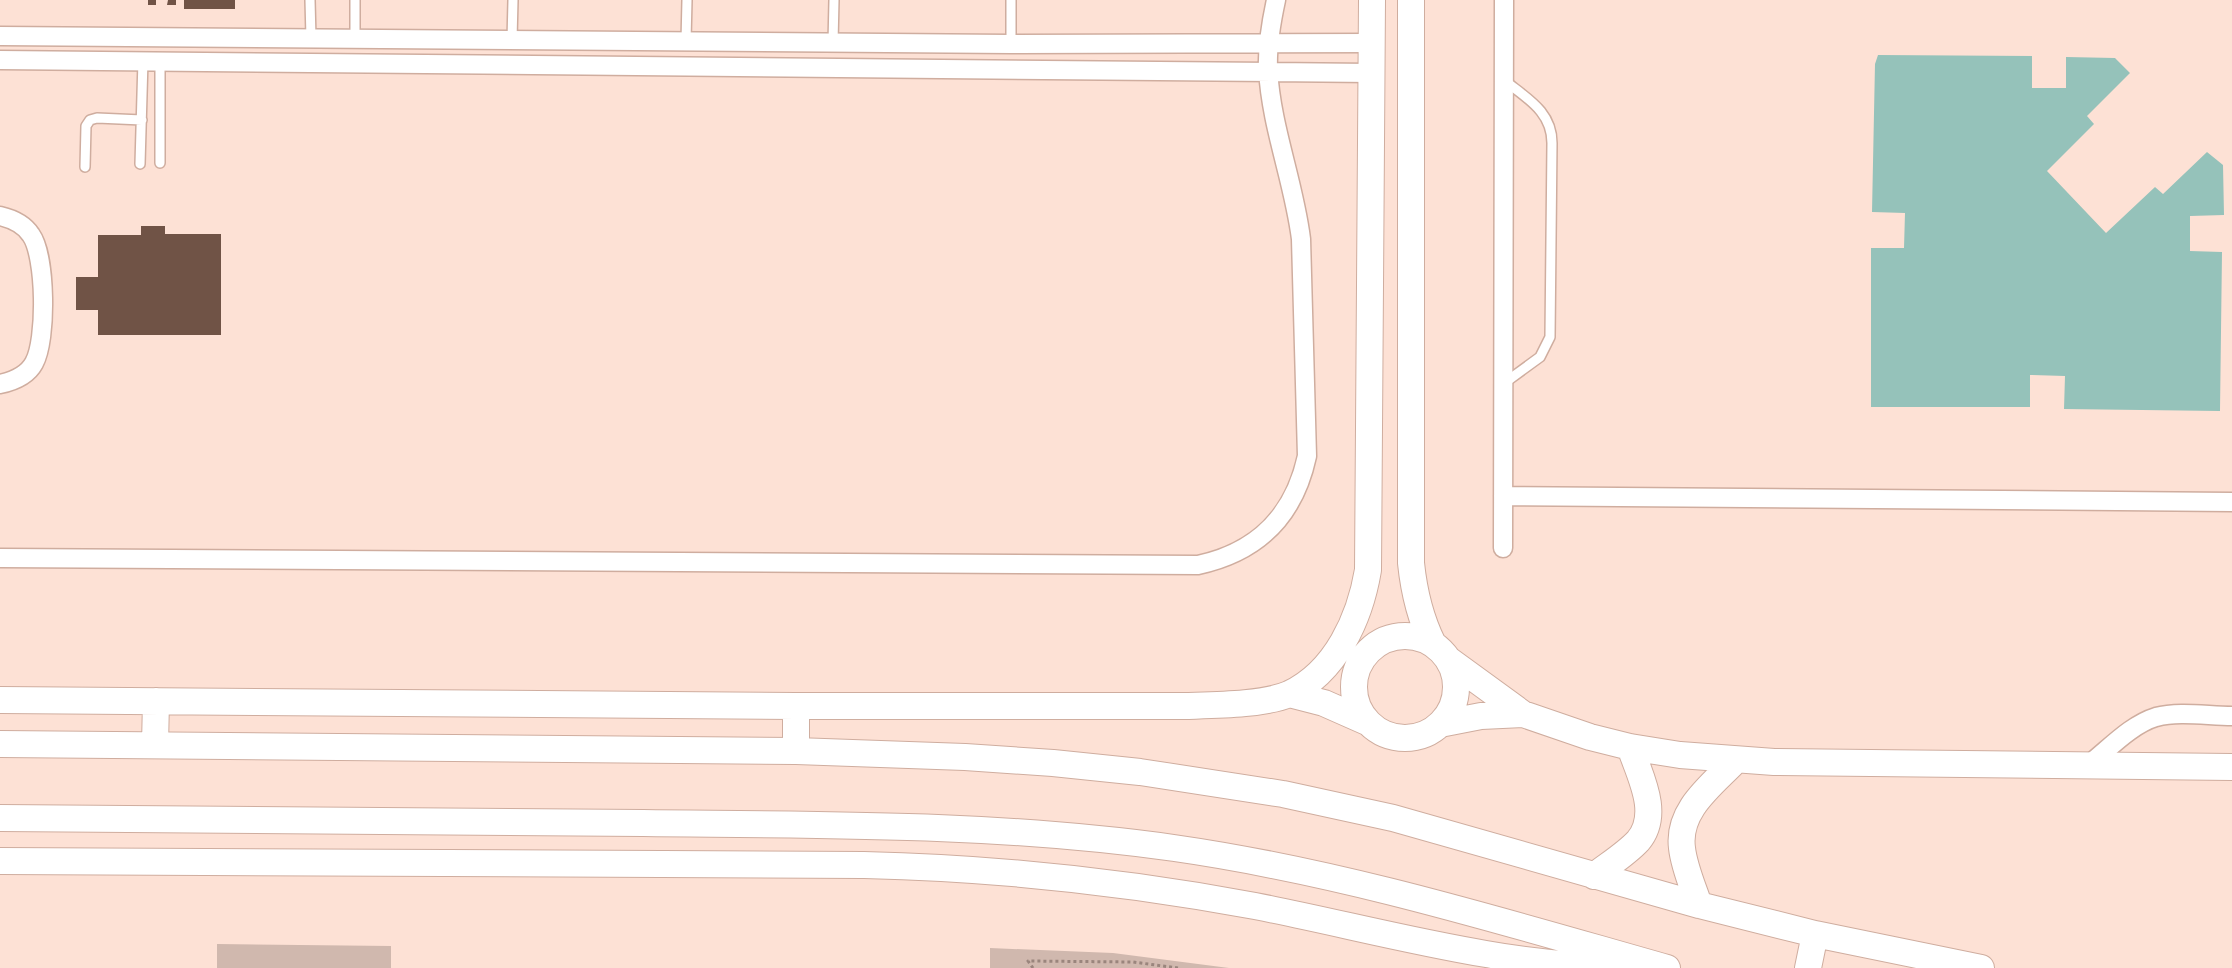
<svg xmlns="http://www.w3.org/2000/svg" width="2232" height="968" viewBox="0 0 2232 968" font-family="'Varela Round',sans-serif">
	<rect width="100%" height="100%" fill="#fde1d5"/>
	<path fill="#d0b8ae" d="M217 944 391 946V968H217Z
		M990 948 1113 953 1229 968H990Z"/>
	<path fill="#95c2ba" d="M1878 55 2032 56V88H2066V57L2115 58 2130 73 2087 116 2094 124 2047 171 2106 233 2155 187 2163 194 2207 152 2223 165 2224 215 2190 216V251L2222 252 2220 411 2064 409 2065 376 2030 375V407H1871V248H1904L1905 213 1872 212 1875 64Z"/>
	<path fill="#705346" d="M148 0H156V5H148Z
		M168 0H176V5H167Z
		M184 0H235V9H184Z
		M141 226H165V234H221V335H98V310H76V277H98V235H141Z"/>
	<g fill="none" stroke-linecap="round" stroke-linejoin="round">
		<g stroke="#cfad9f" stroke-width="12">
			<path id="lane" d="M310 0 311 38
				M355 0V39
				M512 40 513 0
				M686 41 687 0
				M833 43 834 0
				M1011 44V0
				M160 60V163
				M140 164 143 60
				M85 167 86 126 90 120 97 118 142 120
				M1503 384 1540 357 1550 337 1552 143C1552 111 1526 98 1504 80"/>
		</g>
		<g stroke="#cfad9f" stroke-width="21">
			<path id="street" d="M0 36 1011 44 1373 43
				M0 60 1372 73
				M0 216C13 219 24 224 31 235 46 256 47 340 34 363 27 376 14 381 0 384
				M1503 496 2232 502
				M1503 548 1504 0
				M0 558 1198 565C1258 552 1294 516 1307 456L1301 239C1294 182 1271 127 1268 69 1267 45 1271 23 1276 0
				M2087 766C2108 750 2130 725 2156 717 2179 711 2208 716 2232 716"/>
		</g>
		<g stroke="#cfad9f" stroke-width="28">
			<path id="secondary" d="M1411 0V563C1414 592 1420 618 1433 644
				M1354 687a51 51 0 1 1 102 0a51 51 0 1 1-102 0Z
				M1449 660 1523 714 1590 737 1630 747 1680 755 1774 762 2232 767
				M1289 694 1324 703 1367 722
				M0 700 796 706H1184C1212 705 1264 705 1289 694 1336 672 1360 618 1368 570L1372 0
				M796 706V751
				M1440 724 1481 716 1523 714
				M0 744 796 751 965 757 1053 763 1140 772 1283 794 1393 818 1699 905 1815 934 1981 968
				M155 745 156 701
				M0 818C214 819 428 821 643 823 820 825 998 823 1174 848 1342 872 1504 922 1667 968
				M0 861 864 865C995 868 1126 882 1255 906 1332 921 1408 941 1486 954 1531 962 1576 966 1621 968
				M1594 876C1608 865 1626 854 1638 841 1661 814 1640 776 1630 747
				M1699 905C1693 887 1684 867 1682 848 1677 810 1712 785 1735 761
				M1808 968 1815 934"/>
		</g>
		<path stroke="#9a857d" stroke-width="3" stroke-dasharray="3 3" stroke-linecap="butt" d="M1033 968 1028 961 1133 962 1178 968"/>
		<use href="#lane" stroke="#fff" stroke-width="9"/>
		<use href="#street" stroke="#fff" stroke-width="18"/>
		<use href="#secondary" stroke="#fff" stroke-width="26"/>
	</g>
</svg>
